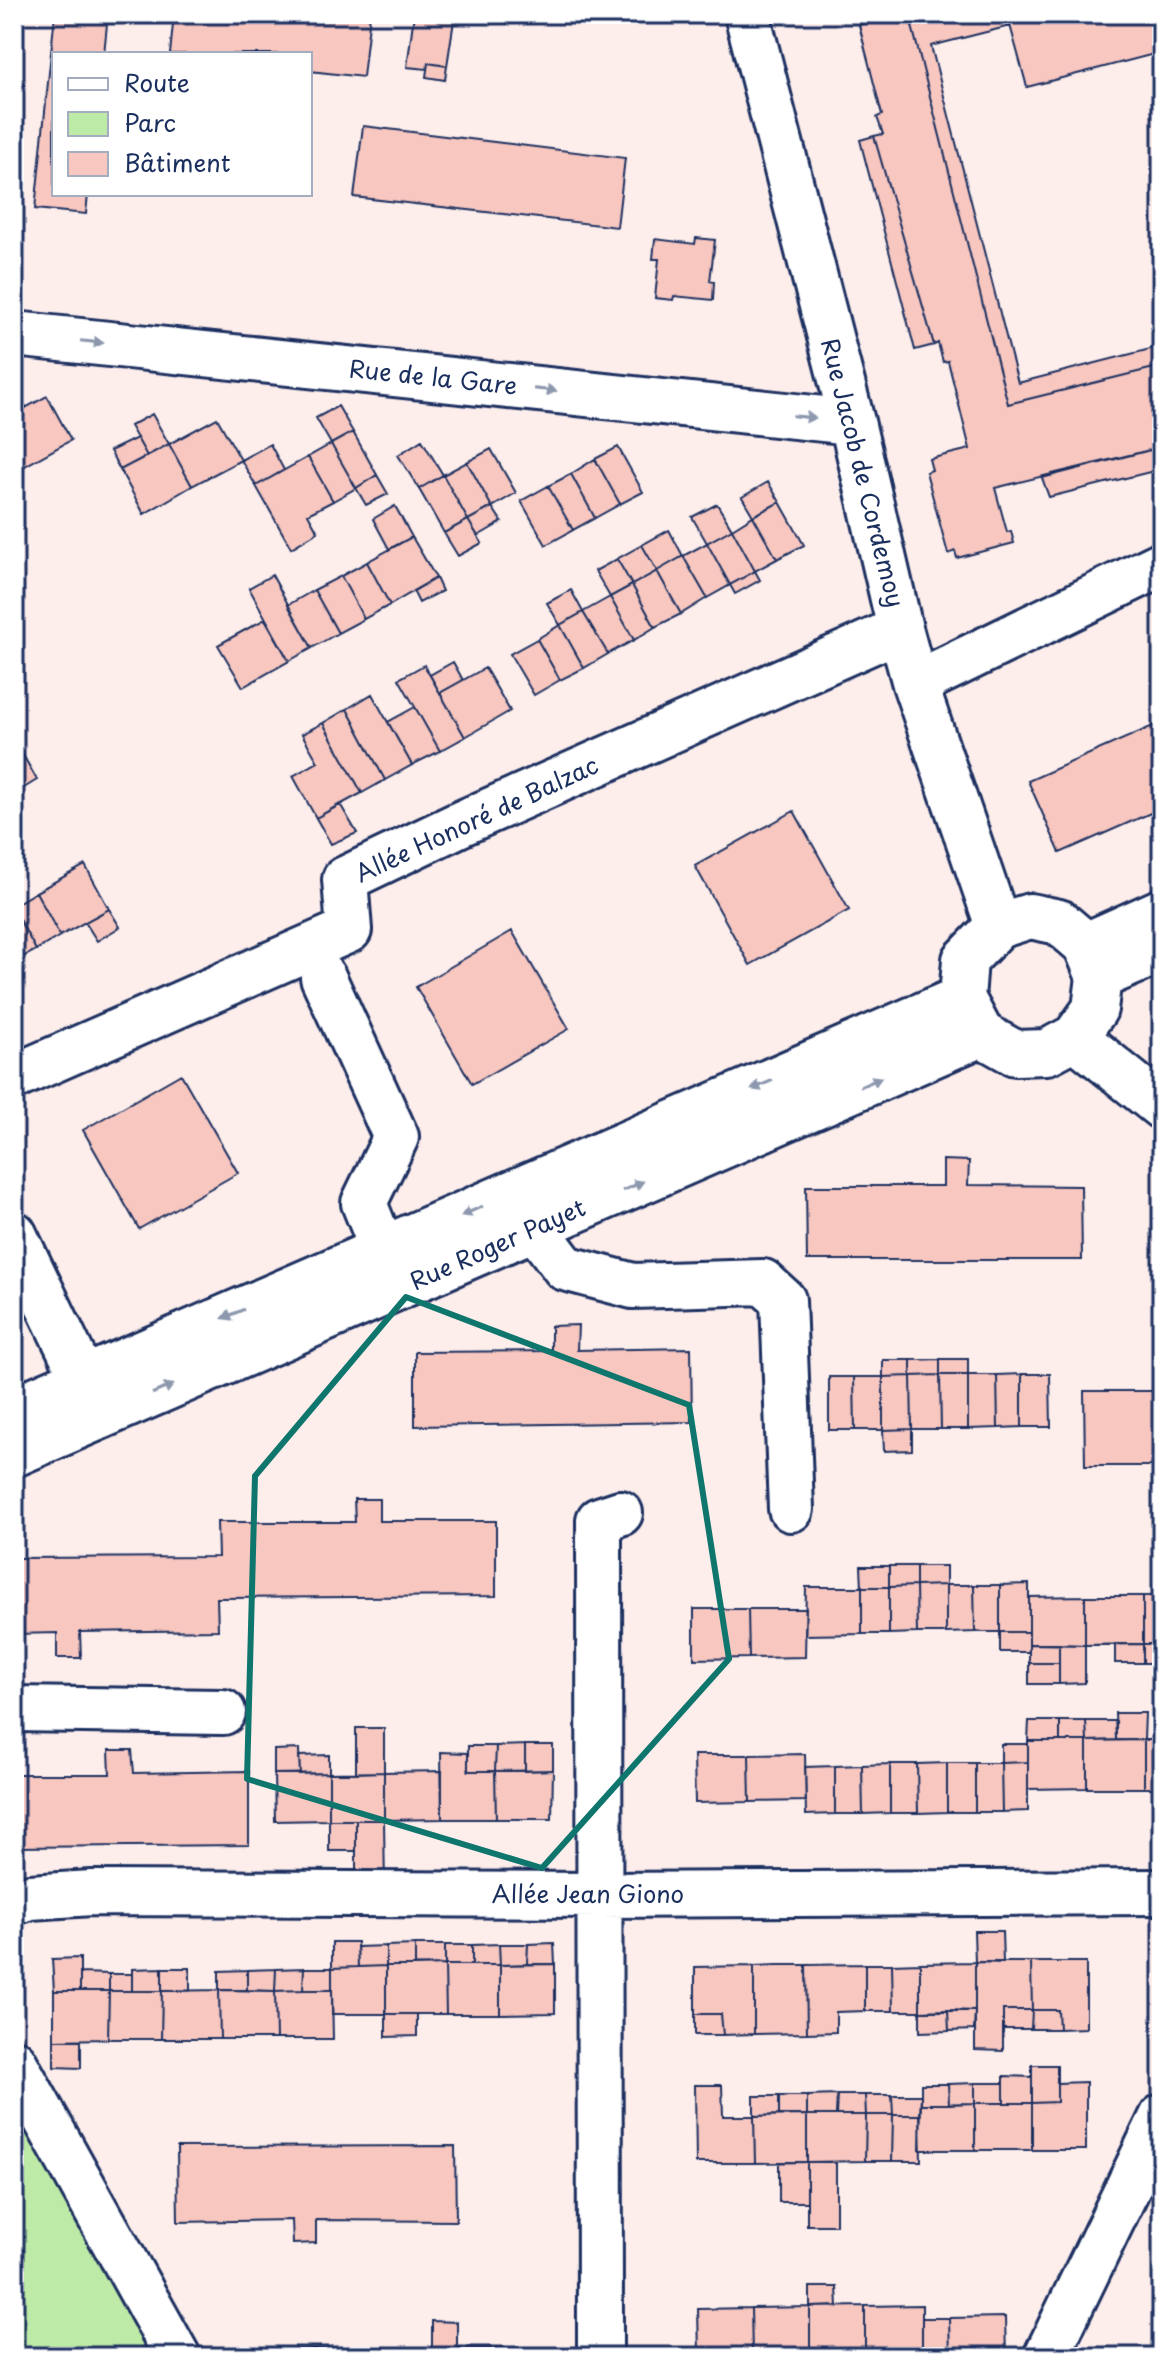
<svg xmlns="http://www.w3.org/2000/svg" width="1176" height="2371" viewBox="0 0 1176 2371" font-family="'Playpen Sans',sans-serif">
	<rect width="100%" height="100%" fill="#fdeeec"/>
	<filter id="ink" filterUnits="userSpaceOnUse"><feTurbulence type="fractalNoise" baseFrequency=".0125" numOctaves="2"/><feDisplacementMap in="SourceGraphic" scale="16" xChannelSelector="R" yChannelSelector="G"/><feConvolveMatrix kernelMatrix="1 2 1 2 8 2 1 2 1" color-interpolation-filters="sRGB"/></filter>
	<g filter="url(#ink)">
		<path fill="#beeaa7" stroke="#6c8c82" stroke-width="2" d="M14 2103 156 2357H14Z"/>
		<path fill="#f7c7c0" stroke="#1b2f5e" stroke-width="2" d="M55 14H108L104 54H54V194H88L86 214 35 209Z
			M174 14H260L313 21V14H370L363 77 310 71V54H170Z
			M414 14H455L447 66 428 63 427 69 407 67Z
			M899 14H909L1008 404 1162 366V447L995 488 1007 532 1011 531 1014 543 957 558 955 551 948 554 926 472 932 470 929 459 970 449 948 361 943 362 938 343 934 345 874 136 883 134 877 117 882 115 859 25Z
			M909 14H1007L1010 26 931 46 1018 383 1162 346V366L1008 404Z
			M1007 14H1162V52L1027 87Z
			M428 63 447 66 445 80 426 77Z
			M363 126 625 158 617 227 354 197Z
			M874 136 934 345 915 350 860 140Z
			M696 238 715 240 710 281 714 282 713 300 674 296 673 300 655 298 659 259H653L655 239 695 244Z
			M18 394 26 407 14 414V396Z
			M47 396 71 440 14 472V414Z
			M338 406 353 432 331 444 316 418Z
			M152 414 169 444 147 456 130 426Z
			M217 418 241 460 192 486 169 444Z
			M353 432 377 475 356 488 331 444Z
			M137 438 147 456 120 470 110 451Z
			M422 440 443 475 419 489 398 455Z
			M169 444 192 486 144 514 120 470Z
			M270 444 284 470 256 486 241 460Z
			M331 444 356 488 333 501 308 457Z
			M618 447 643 492 620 504 595 459Z
			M1162 447V469L1049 497 1042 478Z
			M491 449 516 493 492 507 467 462Z
			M308 457 333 501 308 514 318 532 291 548 256 486Z
			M595 459 620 504 595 518 571 474Z
			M467 462 492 507 468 520 443 475Z
			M571 474 595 518 573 530 548 486Z
			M377 475 388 494 366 505 356 488Z
			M443 475 468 520 444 533 419 489Z
			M768 482 780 502 753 516 742 497Z
			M548 486 573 530 546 545 521 501Z
			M780 502 804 545 777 559 753 516Z
			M717 504 732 529 707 543 692 517Z
			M395 506 412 537 389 549 373 519Z
			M492 507 502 522 478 536 468 520Z
			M753 516 777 559 755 571 732 529Z
			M468 520 482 543 458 556 444 533Z
			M732 529 755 571 730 585 707 543Z
			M669 530 683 556 657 571 642 545Z
			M412 537 436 578 390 605 367 562Z
			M707 543 730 585 707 598 683 556Z
			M642 545 657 571 632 585 617 559Z
			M683 556 707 598 681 614 657 571Z
			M617 559 632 585 610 597 595 571Z
			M367 562 390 605 364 619 341 576Z
			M657 571 681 614 655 627 632 585Z
			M755 571 760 580 735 594 730 585Z
			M272 575 312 648 289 661 249 588Z
			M341 576 364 619 338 633 314 590Z
			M436 578 442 591 419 603 413 591Z
			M632 585 655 627 634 640 610 597Z
			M314 590 338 633 312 648 288 605Z
			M571 590 583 612 560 625 547 603Z
			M610 597 634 640 608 654 583 612Z
			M583 612 608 654 584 668 560 625Z
			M265 619 289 661 243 687 218 645Z
			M560 625 584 668 560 680 537 639Z
			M537 639 560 680 534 695 510 654Z
			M453 662 463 680 440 693 430 675Z
			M424 665 465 737 440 751 399 679Z
			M485 668 510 711 465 737 440 693Z
			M372 694 412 765 385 780 347 709Z
			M415 707 440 751 412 765 388 722Z
			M347 709 385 780 362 793 323 723Z
			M1162 722V808L1060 853 1028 781Z
			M323 723 362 793 316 818 293 776 318 762 302 734Z
			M14 739 37 780 14 794Z
			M340 804 357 833 331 844 316 818Z
			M794 811 849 910 750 965 695 866Z
			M85 865 109 909 60 936 36 892Z
			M36 892 60 936 36 950 14 910V905Z
			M109 909 120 927 97 941 85 922Z
			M14 910 36 950 14 962Z
			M512 931 569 1029 472 1084 416 987Z
			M181 1074 238 1173 139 1229 83 1130Z
			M943 1160 969 1161 968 1185 1081 1186 1082 1260H807L806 1186H943Z
			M578 1325 577 1350 691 1348 692 1422 415 1426V1352L551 1351V1326Z
			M940 1359V1375L911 1376V1360Z
			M940 1359H968V1375H940Z
			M883 1360H911V1376L883 1377Z
			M1022 1374V1427L998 1428 997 1375Z
			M1022 1374H1050L1051 1427H1022Z
			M940 1375 941 1429H912L911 1376Z
			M940 1375H968V1429H941Z
			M968 1375H997L998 1428 968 1429Z
			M911 1376 912 1429 883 1430V1377Z
			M829 1377H854L855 1430H829Z
			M854 1377H883V1430H855Z
			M1084 1391H1162V1466H1085Z
			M912 1429V1450L884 1451 883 1430Z
			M354 1499H379V1521H496V1596L217 1598 218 1630 80 1632 81 1658H57V1633L14 1634V1558L218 1557 217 1522H355Z
			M861 1566H889V1587H862Z
			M889 1566H916V1586L889 1587Z
			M916 1566H946V1585L916 1586Z
			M1029 1584V1632H1000V1585Z
			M946 1585H974L975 1632 946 1633Z
			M946 1585V1633H917L916 1586Z
			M974 1585H1000V1632H975Z
			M916 1586 917 1633 889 1634V1587Z
			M806 1587H862V1634L805 1635Z
			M862 1587H889V1634H862Z
			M1085 1596V1645L1029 1644V1597Z
			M1085 1596H1143V1644L1085 1645Z
			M1143 1596H1162V1644H1143Z
			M694 1609H748L749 1658 694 1659Z
			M748 1609H806L805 1657 749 1658Z
			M1000 1632H1029V1652H1000Z
			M1029 1644H1059V1663H1029Z
			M1059 1644 1085 1645V1683L1059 1684Z
			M1115 1644H1143V1663H1115Z
			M1143 1644H1162V1663H1143Z
			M1029 1663H1059V1684H1029Z
			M1115 1713H1145L1144 1740H1116Z
			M1029 1721H1060V1741H1028Z
			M1060 1721H1086L1087 1741H1060Z
			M1086 1721H1116V1740L1087 1741Z
			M356 1728H384V1772L356 1773Z
			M1144 1740V1788H1087V1741Z
			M1144 1740H1162V1788H1144Z
			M1028 1741H1087V1788L1028 1789Z
			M1001 1744H1028V1762L1001 1763Z
			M525 1745H553V1770L525 1771Z
			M525 1745V1771H495L496 1746Z
			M468 1746H496L495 1771H468Z
			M299 1749 300 1774H274V1750Z
			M109 1750H132L134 1773 249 1771V1845L14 1847V1774H110Z
			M441 1752 468 1753V1771H495L496 1819H442Z
			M805 1754 806 1801 750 1802 749 1755Z
			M329 1755V1773L300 1774 299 1756Z
			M694 1755H749L750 1802 695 1803Z
			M1028 1762V1811L1002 1812 1001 1763Z
			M947 1763V1812L918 1813 917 1764Z
			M947 1763H975V1812H947Z
			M975 1763H1001L1002 1812H975Z
			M890 1764V1813L863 1814 862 1765Z
			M890 1764H917L918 1813H890Z
			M862 1765 863 1814H835V1766Z
			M835 1766V1814L806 1815 805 1767Z
			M553 1770 552 1819H496L495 1771Z
			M442 1771V1819L384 1820V1772Z
			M384 1772V1820H329V1773Z
			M329 1773V1820L275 1821 274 1774Z
			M329 1820H356V1851H329Z
			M356 1820H384L385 1889H356Z
			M974 1931H1002L1003 1963 975 1962Z
			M332 1942H357L358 1967 332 1968Z
			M554 1943 555 1964H527L528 1944Z
			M499 1944H528L527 1964 500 1965Z
			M499 1944 500 1965H472V1945Z
			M415 1945H445V1965L415 1966Z
			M415 1945V1966H386V1946Z
			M445 1945H472V1965H445Z
			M386 1946V1966L358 1967 357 1947Z
			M80 1958V1991H54L52 1959Z
			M975 1962H1031L1032 2010H1003V2051L975 2050Z
			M975 1962V2011H920V1963Z
			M1031 1962H1086V2028L1059 2029 1058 2010H1032Z
			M920 1963V2011H893L892 1964Z
			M555 1964V2013L500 2014V1965Z
			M865 1964V2011L836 2012V2032L807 2033 806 1965Z
			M865 1964H892L893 2011H865Z
			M445 1965 446 2014H386V1966Z
			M445 1965H500V2014H446Z
			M778 1965H806L807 2033 754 2034V1966Z
			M386 1966V2014H332V1968Z
			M754 1966V2034L723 2035 721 2014H695V1967Z
			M162 1968H190V1991H162Z
			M162 1968V1991H132V1969Z
			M304 1968H332V1990H303Z
			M304 1968 303 1990 275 1991 276 1969Z
			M276 1969 275 1991 247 1990V1970Z
			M247 1970V1990H219V1971Z
			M80 1973 109 1974V1991H80Z
			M109 1974H132V1991H109Z
			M219 1990 220 2039H161L162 1991Z
			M219 1990 275 1991 276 2039H220Z
			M303 1990H332L333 2039H276L275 1991Z
			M54 1991H109L108 2039 54 2040Z
			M109 1991H162L161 2039H108Z
			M948 2010 949 2031 920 2032V2011Z
			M948 2010 975 2011 974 2030 949 2031Z
			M1003 2010H1032L1031 2029H1003Z
			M1032 2010H1058L1059 2029H1031Z
			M386 2014H417V2036L386 2037Z
			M695 2014H721L723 2035H695Z
			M54 2040H81V2068L54 2067Z
			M1032 2065H1057V2102L1032 2103Z
			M1004 2076 1032 2077V2103H1004Z
			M1086 2082V2150H1032V2103L1057 2102V2083Z
			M975 2083H1004V2103H975Z
			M975 2083V2103L949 2104 948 2084Z
			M921 2084H948L949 2104H921Z
			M695 2085H722L723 2116H754L755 2163H696Z
			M837 2095 836 2115H807V2096Z
			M837 2095H865L866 2115H836Z
			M865 2095H892L893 2115H866Z
			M892 2095H921L920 2115H893Z
			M754 2096H779V2115L754 2116Z
			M779 2096H807V2115H779Z
			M975 2103H1032V2150H975Z
			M975 2103V2150H920L921 2104Z
			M807 2115V2162L755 2163 754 2116Z
			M807 2115H866L865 2161 807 2162Z
			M866 2115H893L892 2161H865Z
			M893 2115H920L921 2161H892Z
			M455 2146 456 2221 316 2220V2243L293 2244 292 2220 178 2222 177 2147Z
			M779 2162H807V2202H779Z
			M807 2162H836V2225H807Z
			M810 2287H837L838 2306 810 2307Z
			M922 2305V2351L865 2352V2306Z
			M865 2306V2352L810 2353V2307Z
			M810 2307V2353L752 2354 751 2308Z
			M751 2308 752 2354 699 2355 698 2309Z
			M1005 2317 1006 2357H950L949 2318Z
			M922 2318H949L950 2357H922Z
			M432 2321 457 2322V2348H571V2357H295V2349H432Z
			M890 2351V2357H866L865 2352Z
			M890 2351H922V2357H890Z
			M865 2352 866 2357H838L839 2353Z
			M810 2353H839L838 2357H810Z
			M810 2353V2357H782V2354Z
			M726 2354V2357H699V2355Z
			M726 2354H752V2357H726Z"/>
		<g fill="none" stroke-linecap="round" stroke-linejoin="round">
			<g stroke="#1b2f5e" stroke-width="50">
				<path id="minor" d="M747 14 852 422 900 629 915 684 998 926
					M14 334 852 422
					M915 684 1162 564
					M1030 916 1059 922 1086 945 1099 977 1095 1009 1075 1037 1047 1052 1015 1053 981 1034 962 998 965 960 998 926Z
					M1086 945 1162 911
					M323 977 396 1137 364 1203 394 1278
					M1099 977 1162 950
					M1075 1037 1162 1107
					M14 1077 349 930 345 879 462 823 900 629
					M527 1203 535 1228 565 1268 633 1286 763 1282 783 1300 791 1509
					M14 1234 96 1405
					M14 1409 962 998
					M14 1454 981 1034
					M14 1709 223 1712
					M14 1902 30 1897 92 1893 599 1895 1162 1892
					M14 2062 178 2357
					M600 2357 599 1520 620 1513
					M1046 2357 1162 2117"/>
			</g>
			<use href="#minor" stroke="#fff" stroke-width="44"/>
		</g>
		<defs><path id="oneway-solid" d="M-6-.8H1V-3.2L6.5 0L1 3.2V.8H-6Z" transform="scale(2)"/></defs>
		<g fill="#8d97ae">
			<use href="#oneway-solid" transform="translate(92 342) rotate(6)"/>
			<use href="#oneway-solid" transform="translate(545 390) rotate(6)"/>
			<use href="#oneway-solid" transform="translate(804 417) rotate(6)"/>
			<use href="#oneway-solid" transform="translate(871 1082) rotate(-24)"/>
			<use href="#oneway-solid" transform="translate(762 1085) rotate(156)"/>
			<use href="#oneway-solid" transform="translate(633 1186) rotate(-24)"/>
			<use href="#oneway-solid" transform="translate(472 1211) rotate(156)"/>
			<use href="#oneway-solid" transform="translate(233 1314) rotate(157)"/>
			<use href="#oneway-solid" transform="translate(163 1389) rotate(-23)"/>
		</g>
	</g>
	<path fill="none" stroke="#0f766e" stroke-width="6" stroke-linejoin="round" d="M406 1297 689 1405 729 1659 542 1868 247 1779 255 1476Z"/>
	<g text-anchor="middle" stroke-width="7" stroke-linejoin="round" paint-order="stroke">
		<g font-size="24" fill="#1b2f5e" stroke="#fff">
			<text transform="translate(433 378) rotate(6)" y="8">Rue de la Gare</text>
			<text transform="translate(862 473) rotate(76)" y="8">Rue Jacob de Cordemoy</text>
			<text transform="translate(477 820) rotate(-25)" y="8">Allée Honoré de Balzac</text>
			<text transform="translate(498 1245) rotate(-24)" y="8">Rue Roger Payet</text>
			<text x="588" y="1903">Allée Jean Giono</text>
		</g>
	</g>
	<rect width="1176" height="2371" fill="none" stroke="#fff" stroke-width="48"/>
	<rect x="24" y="24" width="1128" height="2323" fill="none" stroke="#1b2f5e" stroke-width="3" filter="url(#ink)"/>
	<rect x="52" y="52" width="260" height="144" fill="#ffffff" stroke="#a4acbf" stroke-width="2"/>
	<rect x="68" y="78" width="40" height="12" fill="#ffffff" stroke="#a4acbf" stroke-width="2"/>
	<text x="124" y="92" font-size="24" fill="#1b2f5e">Route</text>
	<rect x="68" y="112" width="40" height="24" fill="#beeaa7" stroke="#a4acbf" stroke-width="2"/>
	<text x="124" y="132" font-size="24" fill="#1b2f5e">Parc</text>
	<rect x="68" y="152" width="40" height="24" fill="#f7c7c0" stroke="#a4acbf" stroke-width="2"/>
	<text x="124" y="172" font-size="24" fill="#1b2f5e">Bâtiment</text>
</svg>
